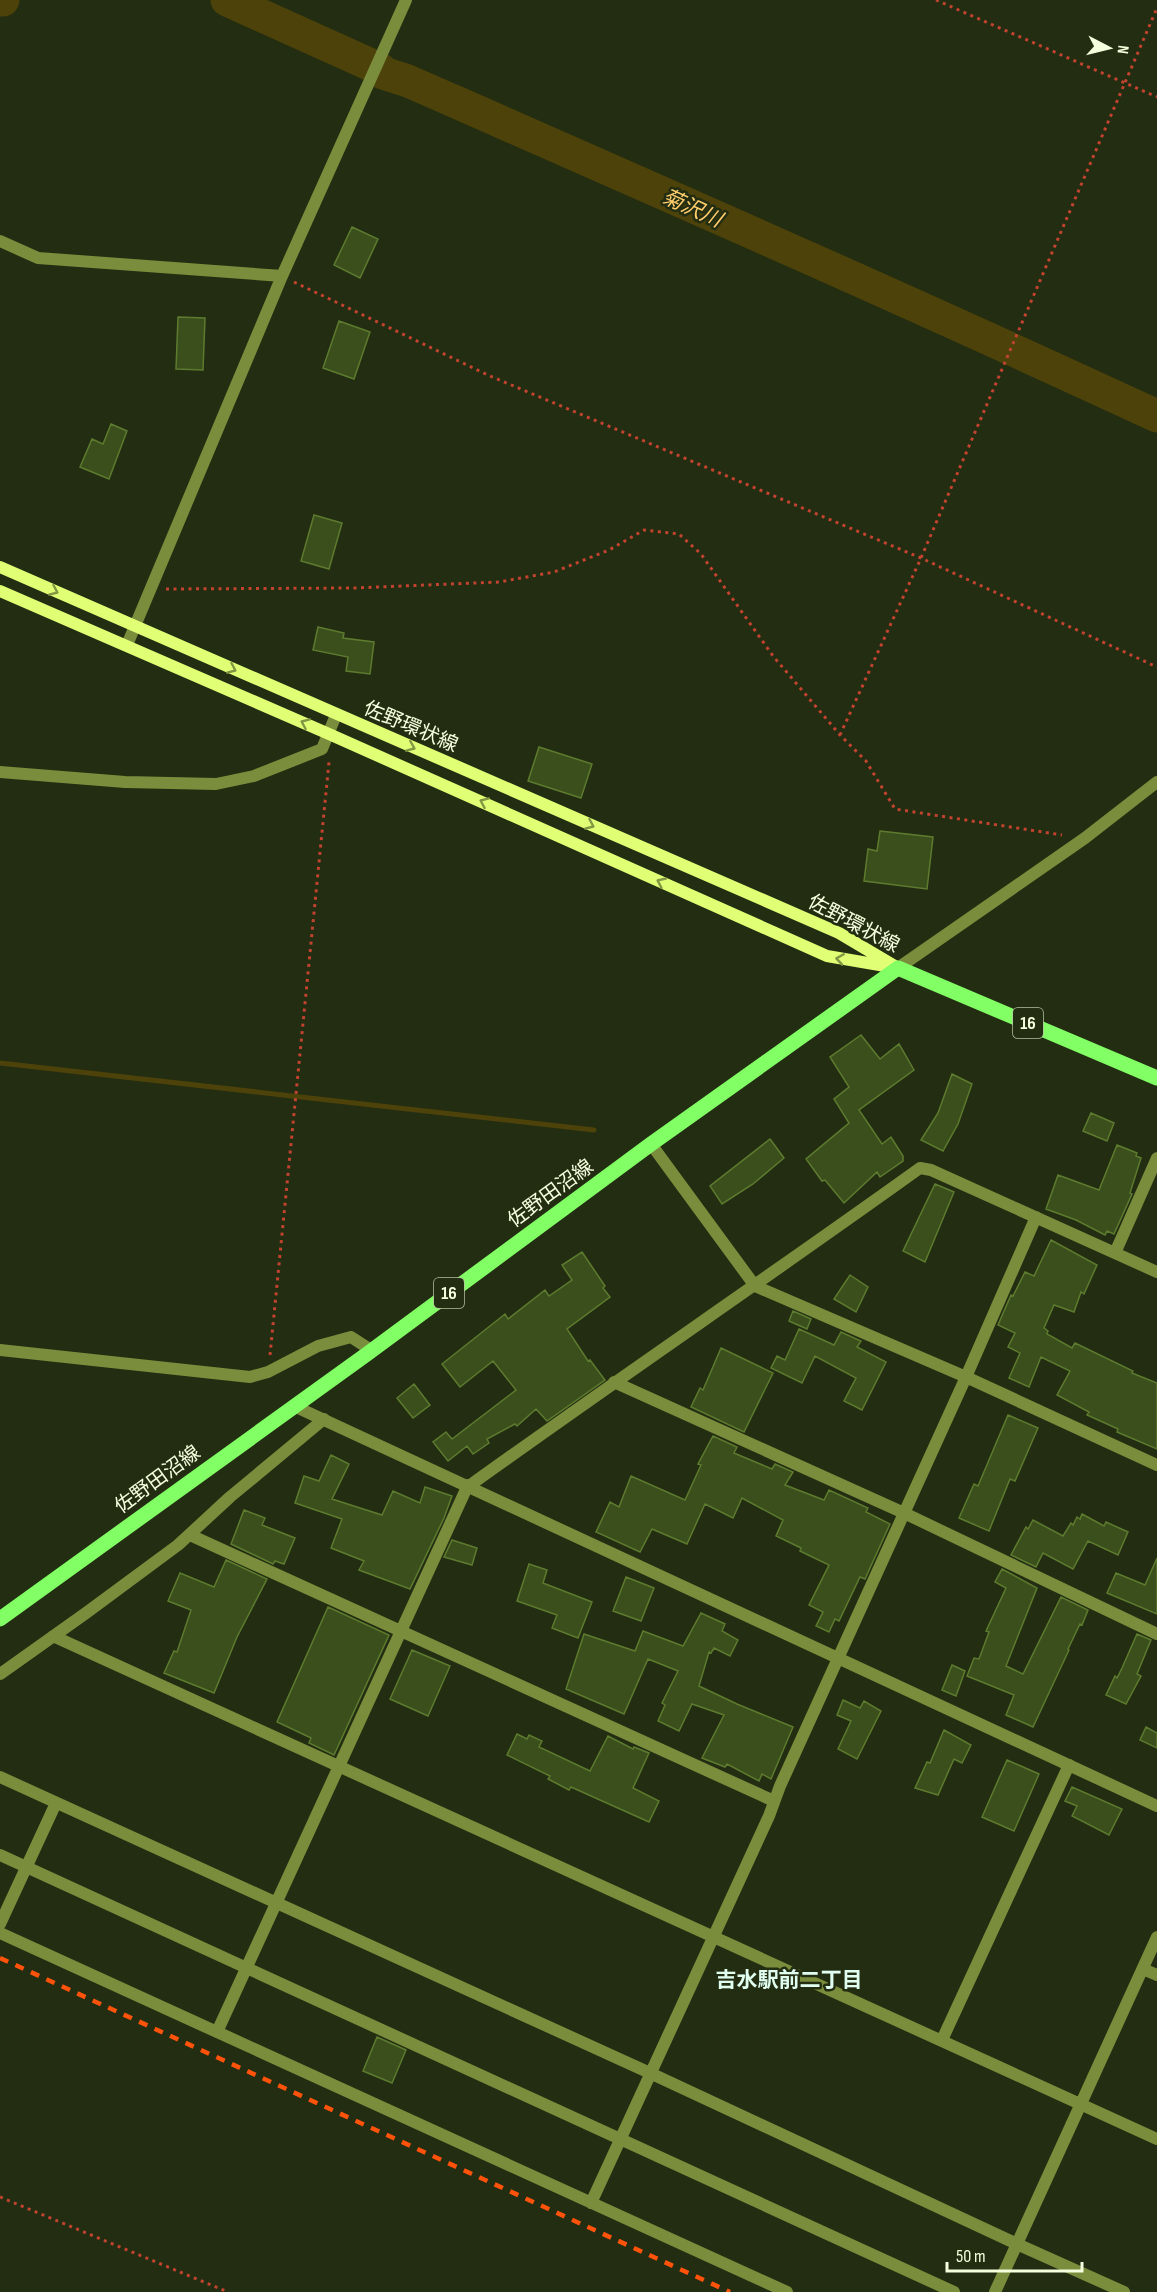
<svg xmlns="http://www.w3.org/2000/svg" width="1157" height="2292" viewBox="0 0 1157 2292" font-family="'Sofia Sans Condensed','Noto Sans JP',sans-serif">
	<rect width="100%" height="100%" fill="#232d11"/>
	<g fill="none" stroke-linecap="round" stroke-linejoin="round">
		<path stroke="#4d420a" stroke-width="5" d="M0 1063 594 1130"/>
		<path stroke="#4d420a" stroke-width="33" d="M0 0H3
			M227 0 380 69 383 73 408 81C658 191 909 301 1157 416"/>
	</g>
	<path fill="#3b4f1d" stroke="#5d7b2f" stroke-width="1.5" d="M352 227 378 239 360 278 334 265Z
		M178 317 205 318 203 370 176 369Z
		M339 321 370 332 354 379 323 368Z
		M111 424 127 431 109 479 80 467 92 439 103 444Z
		M314 515 342 523 329 569 301 561Z
		M318 627 344 633 343 638 374 642 370 674 346 671 348 657 313 650Z
		M539 747 592 764 581 798 528 781Z
		M880 831 933 837 927 889 864 881 868 849 877 851Z
		M861 1035 880 1059 899 1044 914 1070 859 1110 882 1144 891 1137 903 1156V1161L880 1177 877 1172 844 1203 825 1180 822 1181 806 1159 849 1123 834 1099 849 1087 830 1057Z
		M952 1074 972 1084 958 1124 943 1151 921 1140 938 1113Z
		M1091 1113 1114 1123 1107 1141 1083 1131Z
		M770 1139 784 1158 753 1184 722 1204 710 1186Z
		M1117 1145 1137 1153 1136 1156 1141 1158 1130 1193 1132 1194 1114 1234 1107 1231 1105 1235 1076 1220 1046 1209 1058 1175 1099 1190Z
		M935 1184 954 1192 925 1262 903 1251Z
		M1051 1240 1097 1265 1084 1294 1081 1292 1074 1312 1054 1305 1044 1328 1048 1331 1047 1334 1072 1348 1075 1343 1133 1371 1132 1373 1157 1383V1449L1117 1432 1118 1429 1087 1415 1089 1412 1057 1395 1070 1371 1041 1357 1029 1387 1009 1378 1020 1353 1008 1347 1015 1333 998 1325 1011 1295 1013 1296 1025 1272 1034 1276Z
		M582 1252 605 1286 603 1288 610 1297 567 1329 588 1361 590 1360 605 1380 547 1421 536 1409 517 1426 515 1424 487 1439 489 1443 473 1454 467 1446 448 1461 433 1442 446 1432 452 1439 516 1390 493 1361 460 1387 442 1364 505 1314 508 1319 545 1290 549 1296 572 1280 562 1265Z
		M850 1275 868 1287 856 1312 834 1299Z
		M793 1311 811 1319 807 1329 789 1321Z
		M799 1329 834 1345 841 1332 861 1341 857 1347 886 1362 862 1410 844 1401 856 1378 815 1356 802 1383 771 1368 777 1356 785 1360Z
		M721 1348 773 1373 744 1432 691 1407 700 1388 703 1390Z
		M414 1384 430 1405 413 1418 397 1398Z
		M1008 1415 1038 1428 1015 1481 1010 1479 989 1531 959 1518 974 1484 978 1486Z
		M713 1436 737 1447 734 1453 772 1469 775 1464 793 1472 785 1485 824 1500 829 1490 868 1508 866 1512 890 1524 865 1579 860 1577 839 1621 835 1619 829 1632 816 1626 823 1612 809 1605 829 1565 800 1551 801 1548 776 1536 783 1520 742 1498 733 1518 705 1504 687 1544 652 1529 640 1552 596 1532 610 1502 619 1507 631 1476 685 1500 701 1465 698 1464Z
		M331 1455 349 1464 332 1499 382 1515 393 1491 420 1503 425 1487 452 1496 444 1518 410 1589 359 1570 364 1561 331 1548 342 1519 295 1503 304 1476 319 1481Z
		M244 1510 265 1518 262 1525 295 1538 284 1564 275 1561 273 1564 231 1544Z
		M1082 1514 1104 1526 1106 1522 1128 1532 1118 1555 1088 1541 1073 1569 1043 1553 1036 1567 1011 1555 1026 1527 1028 1529 1033 1520 1063 1536 1071 1523 1073 1525 1077 1517 1080 1519Z
		M452 1540 477 1548 472 1565 444 1557Z
		M1157 1558V1614L1107 1593 1116 1573 1145 1585Z
		M226 1560 267 1579 237 1637 214 1693 164 1673 174 1651 177 1652 191 1610 168 1601 180 1573 214 1587Z
		M529 1564 547 1570 543 1583 592 1602 578 1638 552 1628 557 1615 517 1601Z
		M1002 1569 1037 1588 1006 1666 1023 1674 1061 1597 1088 1610 1082 1625 1080 1624 1068 1649 1069 1650 1033 1727 1006 1715 1014 1695 967 1676 974 1658 979 1659 989 1632 986 1631 1006 1588 995 1582Z
		M626 1577 654 1588 641 1621 613 1611Z
		M328 1607 389 1635 334 1755 309 1743 311 1738 277 1722Z
		M701 1613 725 1624 722 1631 738 1640 730 1656 714 1648 711 1653 709 1652 699 1686 737 1704 793 1727 771 1779 762 1774 759 1781 727 1764 725 1767 702 1758 724 1715 692 1704 679 1731 658 1721 665 1705 662 1703 678 1671 648 1659 624 1714 566 1689 584 1634 635 1651 643 1631 683 1646Z
		M1137 1634 1151 1640 1137 1674 1141 1676 1126 1704 1106 1695 1115 1676 1117 1678 1122 1668Z
		M412 1650 450 1666 428 1716 390 1699Z
		M952 1665 965 1671 956 1696 942 1690Z
		M843 1700 860 1708 864 1701 881 1711 857 1759 838 1749 851 1721 837 1715Z
		M1146 1727 1157 1733V1748L1140 1740Z
		M944 1730 971 1745 962 1763 954 1759 938 1795 915 1788 927 1762 930 1763Z
		M517 1734 527 1739 529 1735 542 1741 539 1747 590 1771 608 1736 633 1749 634 1747 649 1753 633 1788 659 1801 649 1822 571 1787 569 1790 548 1779 550 1776 507 1755Z
		M1007 1760 1039 1774 1014 1831 982 1817Z
		M1072 1787 1122 1809 1109 1835 1072 1816 1077 1806 1065 1801Z
		M377 2037 406 2050 392 2083 363 2071Z"/>
	<g fill="none" stroke-linecap="round" stroke-linejoin="round">
		<path stroke="#c2432f" stroke-width="3" stroke-dasharray="3 4.5" stroke-linecap="butt" d="M936 0 1157 97
			M294 282 490 376 921 558 1157 667
			M166 589 354 588 499 582 554 572 609 550 644 530 679 534 701 554 773 656 840 735 866 761 895 809 1062 835
			M840 735 921 558 1157 8
			M270 1355 329 762
			M0 2197 228 2292"/>
		<path stroke="#7a8d3c" stroke-width="12" d="M0 241 38 258 282 276
			M127 645 282 276 406 0
			M0 772 125 782 216 784 254 776 322 749 336 715
			M651 1144 755 1286 966 1377 1157 1465
			M1115 1253 1157 1158
			M0 1350 250 1377 268 1372 318 1346 351 1337 371 1350
			M614 1382 904 1513 1157 1634
			M469 1486C619 1378 771 1275 920 1168L931 1170 1157 1272
			M190 1535 774 1801
			M53 1636 1157 2139
			M0 1674 86 1613 178 1545 230 1497 324 1419
			M0 1777 650 2073 1017 2244 1124 2292
			M0 1855 954 2292
			M0 1924 56 1803
			M0 1933 787 2292
			M1143 1969 1157 1975
			M217 2032 468 1485
			M942 2040 1069 1765
			M591 2203 769 1816 780 1786 966 1377 1036 1217
			M995 2292 1157 1937"/>
		<path stroke="#7a8d3c" stroke-width="12" d="M898 968 1085 838 1157 782
			M294 1406 1157 1806"/>
		<path stroke="#e1ff75" stroke-width="12" d="M0 567 839 933 898 968
			M0 591 329 734 827 956 891 967"/>
		<path stroke="#81ff65" stroke-width="15" d="M0 1619 367 1354 651 1144 898 968 1157 1078"/>
		<path stroke="#ff520a" stroke-width="4.5" stroke-dasharray="9 8" stroke-linecap="butt" d="M0 1958 730 2292"/>
	</g>
	<defs><path id="oneway-chevron" d="M-2-3.5L2.5 0L-2 3.5" fill="none" stroke-width="1.6" stroke-linecap="round" stroke-linejoin="round" transform="scale(1.5)"/></defs>
	<g stroke="#829643">
		<use href="#oneway-chevron" transform="translate(54 591) rotate(24)"/>
		<use href="#oneway-chevron" transform="translate(232 669) rotate(24)"/>
		<use href="#oneway-chevron" transform="translate(305 723) rotate(-156)"/>
		<use href="#oneway-chevron" transform="translate(411 747) rotate(23)"/>
		<use href="#oneway-chevron" transform="translate(484 802) rotate(-156)"/>
		<use href="#oneway-chevron" transform="translate(590 825) rotate(24)"/>
		<use href="#oneway-chevron" transform="translate(661 882) rotate(-155)"/>
		<use href="#oneway-chevron" transform="translate(840 959) rotate(-171)"/>
	</g>
	<g text-anchor="middle" stroke-width="5" stroke-linejoin="round" paint-order="stroke">
		<g fill="#232d11" stroke="#b6c0a0" stroke-width="1.5">
			<rect x="1013" y="1008" width="30" height="30" rx="4.5"/>
			<rect x="434" y="1278" width="30" height="30" rx="4.5"/>
		</g>
		<g font-size="18" font-weight="bold" fill="#f5ffde">
			<text x="1028" y="1029">16</text>
			<text x="449" y="1299">16</text>
		</g>
		<g font-size="20" fill="#f5ffde" stroke="#232d11">
			<text transform="translate(411 726) rotate(23)" y="7">佐野環状線</text>
			<text transform="translate(854 923) rotate(28)" y="7">佐野環状線</text>
			<text transform="translate(550 1193) rotate(-36)" y="7">佐野田沼線</text>
			<text transform="translate(157 1479) rotate(-36)" y="7">佐野田沼線</text>
		</g>
		<g font-size="21" font-style="italic" fill="#ffcc6c" stroke="#232d11">
			<text transform="translate(692 208) rotate(24)" y="7">菊沢川</text>
		</g>
		<g font-size="21" font-weight="bold" fill="#e0fff1" stroke="#232d11">
			<text x="789" y="1987">吉水駅前二丁目</text>
		</g>
	</g>
	<g transform="translate(1109 48) rotate(97)" stroke="#232d11" stroke-width="4.5" paint-order="stroke">
	<path d="M0-4.5L10 22L0 15L-10 22Z" fill="#f5ffde"/>
	<text y="-9" font-size="16" font-weight="bold" text-anchor="middle" fill="#f5ffde">N</text>
	</g>
	<path d="M947 2262v9h135v-9" fill="none" stroke="#f5ffde" stroke-width="3"/>
	<text x="956" y="2262" font-size="18" fill="#f5ffde" stroke="#232d11" stroke-width="4.5" paint-order="stroke">50 m</text>
</svg>
